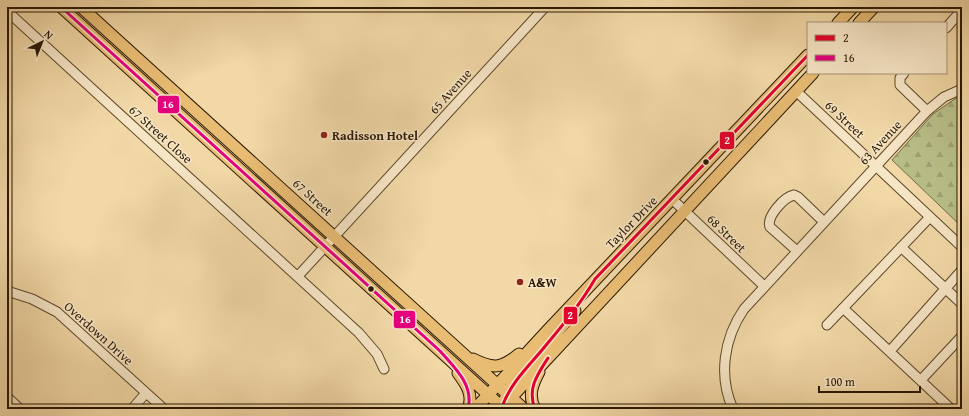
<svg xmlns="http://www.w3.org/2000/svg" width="969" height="416" viewBox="0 0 969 416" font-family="'Gentium Book Plus',serif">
	<defs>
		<pattern id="forest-firs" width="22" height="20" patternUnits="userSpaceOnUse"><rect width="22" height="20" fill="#b9bf88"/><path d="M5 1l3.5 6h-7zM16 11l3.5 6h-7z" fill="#9fa374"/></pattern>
	</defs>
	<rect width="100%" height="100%" fill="#f2d8a7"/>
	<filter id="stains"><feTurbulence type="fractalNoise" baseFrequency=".005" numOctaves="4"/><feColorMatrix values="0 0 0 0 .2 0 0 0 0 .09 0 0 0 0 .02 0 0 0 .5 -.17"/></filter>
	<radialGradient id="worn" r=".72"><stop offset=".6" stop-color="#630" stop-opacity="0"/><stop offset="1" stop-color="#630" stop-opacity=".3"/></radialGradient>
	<path fill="url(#forest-firs)" stroke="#716c44" d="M962 94V227L892 160 933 114Z"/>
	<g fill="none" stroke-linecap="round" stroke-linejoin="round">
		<g stroke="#5b482a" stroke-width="11">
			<path id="minor" d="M7 11 359 333 377 354 384 369
				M946 28 962 10
				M904 73 900 78V85L927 111
				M796 91 962 247
				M672 199 764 286
				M901 247 962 304
				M797 251 770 227C766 217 784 197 794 195L798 197 824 222
				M298 276 545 7
				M7 291 32 299 57 312 164 409
				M843 308 951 409
				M827 325 930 217
				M890 351 962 270
				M921 380 962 336
				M7 397 20 409
				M132 409 146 393
				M733 409C718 376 724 338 744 309L927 111 944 97 962 89"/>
		</g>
		<g stroke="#291801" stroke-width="13">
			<path id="major" d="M61 7 504 409
				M81 7 524 409
				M838 23 853 7
				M859 23 874 7
				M473 359C493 369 501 369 519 354
				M458 373C466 384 474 395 468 409
				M505 399 511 386 575 311
				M507 402 813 73
				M475 409 547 331 808 55
				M535 409C528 396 532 385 539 372"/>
		</g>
		<use href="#minor" stroke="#f7e6c6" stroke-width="9"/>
		<use href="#major" stroke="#e9bc74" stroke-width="11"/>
		<g stroke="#f7e6c6" stroke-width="6">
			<path id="bus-1" d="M504 409 502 407C510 384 527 368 542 350 561 327 580 305 595 279L808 55
				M535 409C527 389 537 375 548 358"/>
		</g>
		<g stroke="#f7e6c6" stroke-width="6">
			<path id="bus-2" d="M61 7 440 351C455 368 474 385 468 409"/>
		</g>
		<use href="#bus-1" stroke="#e4002b" stroke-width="3"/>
		<use href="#bus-2" stroke="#e5007d" stroke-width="3"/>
	</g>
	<g fill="#8f2418" stroke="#f7e6c6" stroke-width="1.5">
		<circle cx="324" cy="135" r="4"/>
		<circle cx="520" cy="282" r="4"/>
	</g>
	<g fill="#291801" stroke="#f7e6c6" stroke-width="1.5">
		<circle cx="706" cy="162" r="3.5"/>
		<circle cx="371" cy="289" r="3.5"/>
	</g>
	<g text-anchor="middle" stroke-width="3" stroke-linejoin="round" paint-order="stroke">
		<g font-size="13" fill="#291801" stroke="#f7e6c6">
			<text transform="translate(450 91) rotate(-48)" y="5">65 Avenue</text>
			<text transform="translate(845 119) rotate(43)" y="5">69 Street</text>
			<text transform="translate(161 134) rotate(42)" y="5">67 Street Close</text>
			<text transform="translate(880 142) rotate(-47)" y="5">63 Avenue</text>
			<text transform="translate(313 197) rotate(42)" y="5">67 Street</text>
			<text transform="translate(631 222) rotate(-46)" y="5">Taylor Drive</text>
			<text transform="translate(727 233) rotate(44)" y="5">68 Street</text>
			<text transform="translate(99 333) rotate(42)" y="5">Overdown Drive</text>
		</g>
		<g font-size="13" font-weight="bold" fill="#291801" stroke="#f7e6c6" text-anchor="start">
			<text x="332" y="140">Radisson Hotel</text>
			<text x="528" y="287">A&amp;W</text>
		</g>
	</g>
	<g stroke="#f7e6c6" stroke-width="1.5">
		<rect x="157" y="95" width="23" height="19" rx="4" fill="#e5007d"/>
		<rect x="719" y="131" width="16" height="19" rx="4" fill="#e4002b"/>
		<rect x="563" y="306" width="15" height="19" rx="4" fill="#e4002b"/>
		<rect x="393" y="310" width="23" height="19" rx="4" fill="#e5007d"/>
	</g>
	<g font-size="11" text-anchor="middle" font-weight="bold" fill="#fff">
		<text x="168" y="108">16</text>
		<text x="727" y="144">2</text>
		<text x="570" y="319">2</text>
		<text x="405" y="323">16</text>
	</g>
	<rect width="969" height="416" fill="none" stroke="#f2d8a7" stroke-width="24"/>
	<rect x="8" y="8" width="953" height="400" fill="none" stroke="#291801" stroke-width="2"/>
	<rect x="12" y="12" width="945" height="392" fill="none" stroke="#291801"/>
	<rect x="807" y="22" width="140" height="52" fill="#f7e6c6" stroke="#a59477"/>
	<rect x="815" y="35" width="20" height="6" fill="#e4002b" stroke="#a59477"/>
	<text x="843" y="42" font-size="12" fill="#291801">2</text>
	<rect x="815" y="55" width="20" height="6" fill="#e5007d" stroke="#a59477"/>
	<text x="843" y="62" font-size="12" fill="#291801">16</text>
	<g transform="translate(42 42) rotate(43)" stroke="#f7e6c6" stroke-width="3" paint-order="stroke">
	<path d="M0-3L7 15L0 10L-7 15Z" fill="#291801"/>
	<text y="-6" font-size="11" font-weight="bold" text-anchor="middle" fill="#291801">N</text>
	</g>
	<path d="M819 386v6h101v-6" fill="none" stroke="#291801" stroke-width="2"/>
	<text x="825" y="386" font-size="12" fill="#291801" stroke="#f7e6c6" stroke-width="3" paint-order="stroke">100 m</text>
	<rect width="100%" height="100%" filter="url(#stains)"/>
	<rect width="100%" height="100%" fill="url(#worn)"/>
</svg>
